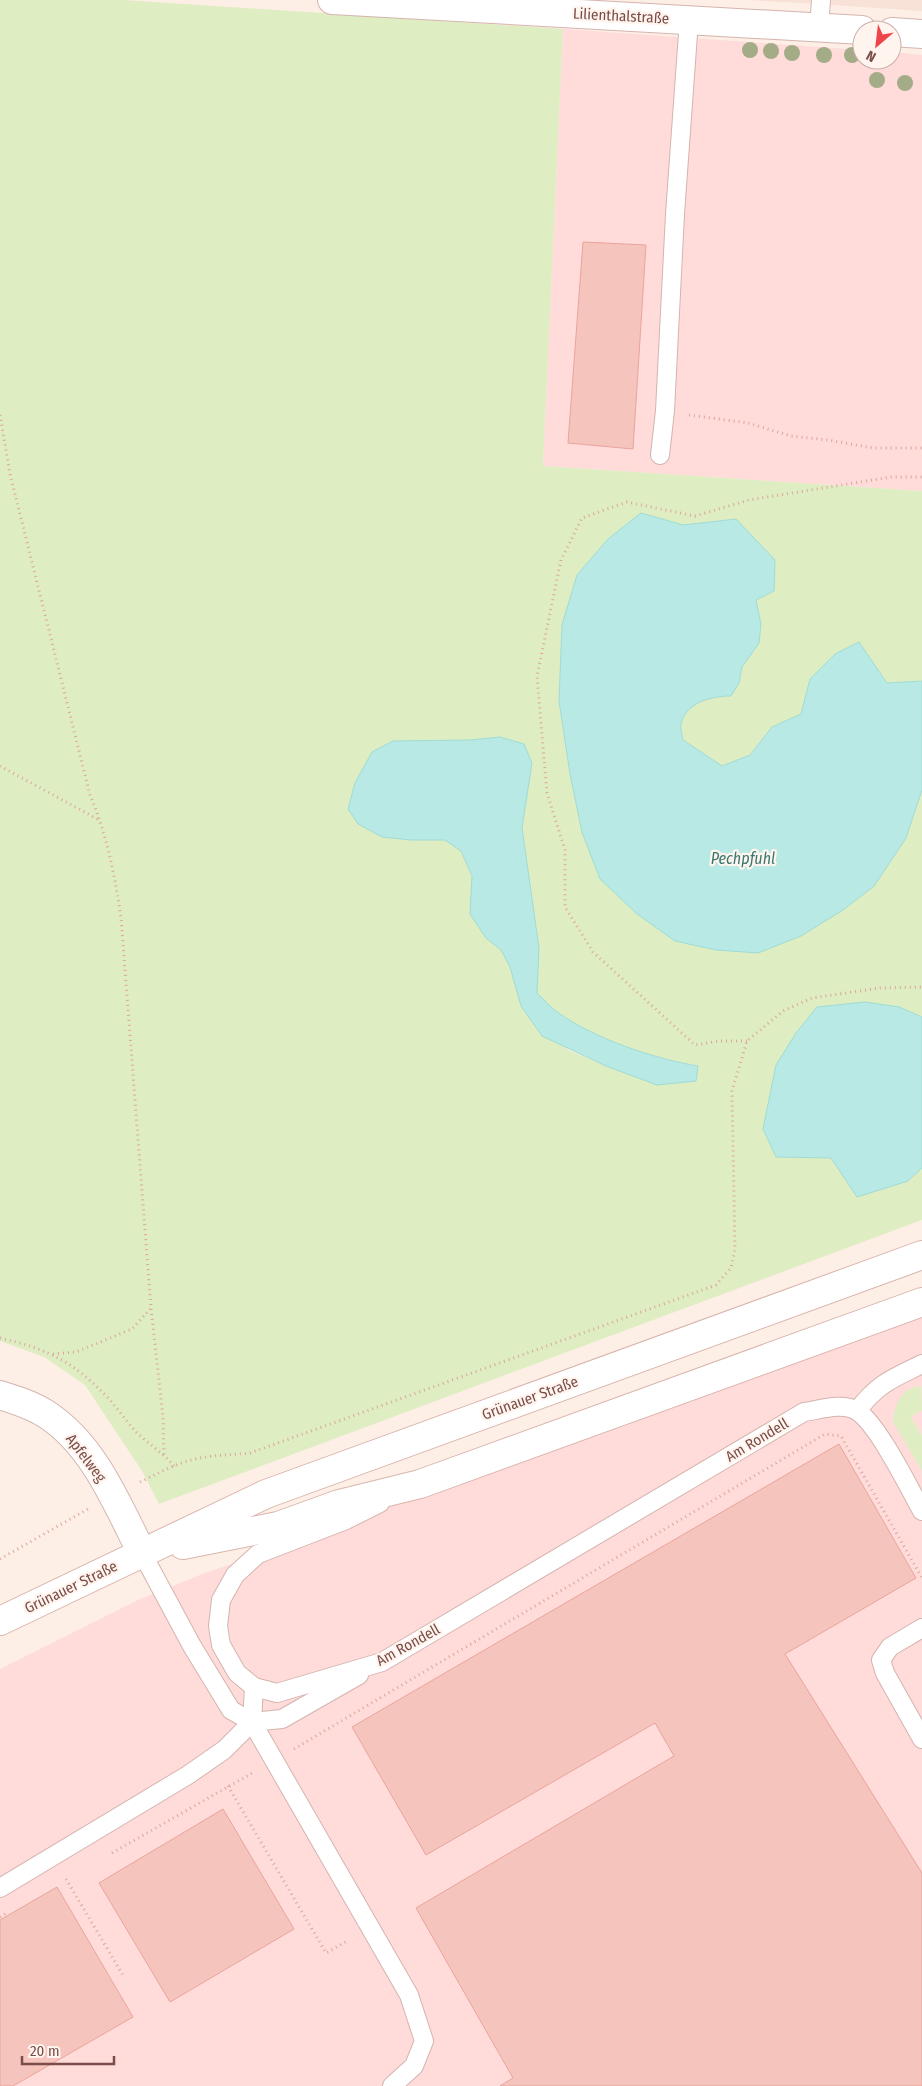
<svg xmlns="http://www.w3.org/2000/svg" width="922" height="2086" viewBox="0 0 922 2086" font-family="'Fira Sans Condensed',sans-serif">
	<rect width="100%" height="100%" fill="#feefe6"/>
	<path fill="#f8e1d7" d="M745 0H922V11L803 3Z"/>
	<path fill="#ffdbda" d="M563 29 862 50V60H892V52L922 55V491L543 466Z
		M922 1310V2086H0V1669L138 1600 205 1573 300 1542 728 1372Z"/>
	<path fill="#dfedc3" fill-rule="evenodd" d="M0 0H124L563 29 543 466 922 491V681L887 683 859 642 810 679 801 714 772 727 750 755 722 766 683 740C682 735 680 728 681 724 686 702 712 696 731 696L739 683 742 667 759 643 761 624 736 519 683 525 641 513 577 575 562 626 559 701 570 774 905 838 922 790V1017L899 1007 776 1065 763 1129 776 1157 831 1158 908 1181 922 1168V1220L159 1504 142 1471 85 1385 44 1357 0 1341ZM500 737 532 763 522 828 539 948 536 993C544 1000 551 1008 560 1014 594 1038 656 1059 698 1066L657 1085 606 1066 568 1050 521 1006 510 967 501 949 486 938 471 915 472 876 461 851 445 840H411L471 740Z
		M921 1386 922 1410 911 1417 922 1436V1471L893 1422C894 1405 902 1387 921 1386Z"/>
	<path fill="#b9e9e4" stroke="#9edcd5" d="M641 513 683 525 736 519 775 560 774 591 756 600 761 624 759 643 742 667 739 683 731 696C712 696 686 702 681 724 680 728 682 735 683 740L722 766 750 755 772 727 801 714 810 679 835 654 859 642 887 683 922 681V790L906 838 874 886 843 910 801 936 758 953 716 950 675 941 637 914 600 879 582 832 570 774 559 701 562 625 577 575 608 539Z
		M500 737 524 744 532 763 522 828 539 948 537 993C544 1000 551 1008 560 1014 596 1039 655 1059 698 1066L696 1081 657 1085 606 1066 542 1036 521 1006 510 967 501 950 486 938 470 914 472 876 461 851 445 840H411L382 837 358 824 348 809 355 783 372 752 393 741 471 740Z
		M865 1002 899 1007 922 1017V1168L908 1181 857 1197 831 1158 776 1157 763 1129 776 1065 796 1033 817 1007Z"/>
	<path fill="#f5c4bc" stroke="#e9a49b" d="M583 242 646 245 633 449 568 443Z
		M839 1444 916 1578 785 1654 922 1873V2086H500L513 2078 416 1908 674 1756 655 1723 426 1855 352 1727Z
		M223 1809 294 1929 170 2002 99 1883Z
		M57 1887 133 2017 13 2086H0V1920Z"/>
	<g fill="none" stroke-linecap="round" stroke-linejoin="round">
		<g stroke="#d4b4ae" stroke-width="20">
			<path id="service" d="M819 28 821 0
				M660 455 665 411 675 214 689 20
				M857 1411C878 1383 892 1379 922 1364
				M380 1503 346 1520 258 1554 235 1575 221 1600 218 1626 221 1645 237 1673 254 1687 277 1693 382 1662 804 1412C819 1410 843 1402 857 1411 878 1424 909 1488 922 1511
				M142 1553 192 1646 231 1710 252 1722 409 1995 424 2041 414 2066 392 2086
				M922 1628 890 1647 881 1660 885 1673 922 1739
				M252 1722 282 1719 359 1675
				M0 1888 188 1775 224 1750 252 1722 254 1687"/>
		</g>
		<g stroke="#d4b4ae" stroke-width="30">
			<path id="minor" d="M332 0 862 30
				M892 32 922 34"/>
		</g>
		<g stroke="#d4b4ae" stroke-width="30">
			<path id="tertiary" d="M0 1395C16 1400 32 1405 46 1414 94 1445 117 1504 142 1553"/>
		</g>
		<g stroke="#d9b5ad" stroke-width="30">
			<path id="secondary" d="M183 1545 278 1526 339 1504 420 1484 922 1302
				M0 1621 266 1494 922 1255"/>
		</g>
		<path stroke="#dba69e" stroke-width="3" stroke-dasharray="1 4" stroke-linecap="butt" d="M0 415 10 474 90 795C107 835 115 876 121 918L151 1308 163 1417 164 1455
			M689 415 748 423 791 436 828 440 873 448H922
			M0 766 101 821
			M747 1041H719L695 1045 593 952 565 907V850L547 793 537 676 561 560 582 518 627 502 695 516 749 500 891 477H922
			M0 1338C48 1349 74 1362 108 1398 118 1409 127 1422 137 1433 149 1444 163 1453 174 1466
			M53 1354 76 1352 132 1329 151 1308
			M140 1482C157 1474 173 1465 191 1460 210 1455 230 1455 250 1453L716 1285 731 1268 735 1250 732 1091 747 1041 783 1011 812 998 880 988 922 987
			M0 1559 88 1509
			M294 1749 825 1434 841 1436 922 1578
			M228 1786 326 1953 349 1940
			M112 1853 254 1772
			M66 1879 124 1977
			M0 1917 7 1913"/>
		<use href="#service" stroke="#fff" stroke-width="18"/>
		<use href="#minor" stroke="#fff" stroke-width="28"/>
		<use href="#tertiary" stroke="#fff" stroke-width="28"/>
		<use href="#secondary" stroke="#fff" stroke-width="28"/>
	</g>
	<g fill="#a4ab87">
		<circle cx="750" cy="50" r="8"/>
		<circle cx="771" cy="51" r="8"/>
		<circle cx="792" cy="53" r="8"/>
		<circle cx="824" cy="55" r="8"/>
		<circle cx="852" cy="55" r="8"/>
		<circle cx="877" cy="80" r="8"/>
		<circle cx="905" cy="83" r="8"/>
	</g>
	<g text-anchor="middle" stroke-width="4.5" stroke-linejoin="round" paint-order="stroke">
		<g font-size="15" fill="#7a4d49" stroke="#fff4ee">
			<text transform="translate(621 16) rotate(3)" y="5">Lilienthalstraße</text>
			<text transform="translate(530 1398) rotate(-20)" y="5">Grünauer Straße</text>
			<text transform="translate(757 1440) rotate(-31)" y="5">Am Rondell</text>
			<text transform="translate(86 1458) rotate(53)" y="5">Apfelweg</text>
			<text transform="translate(71 1587) rotate(-26)" y="5">Grünauer Straße</text>
			<text transform="translate(408 1645) rotate(-29)" y="5">Am Rondell</text>
		</g>
		<g font-size="16" font-style="italic" fill="#387972" stroke="#fff4ee">
			<text x="743" y="864">Pechpfuhl</text>
		</g>
	</g>
	<g transform="translate(877 45) rotate(208)"><circle r="24" fill="#fff4ee" stroke="#cab1ac"/>
	<path d="M0-4L9 19L0 12L-9 19Z" fill="#f0444b"/>
	<text y="-8" font-size="14" font-weight="bold" text-anchor="middle" fill="#7a4d49">N</text>
	</g>
	<path d="M22 2056v8h92v-8" fill="none" stroke="#7a4d49" stroke-width="2.5"/>
	<text x="30" y="2056" font-size="15" fill="#7a4d49" stroke="#fff4ee" stroke-width="4" paint-order="stroke">20 m</text>
</svg>
